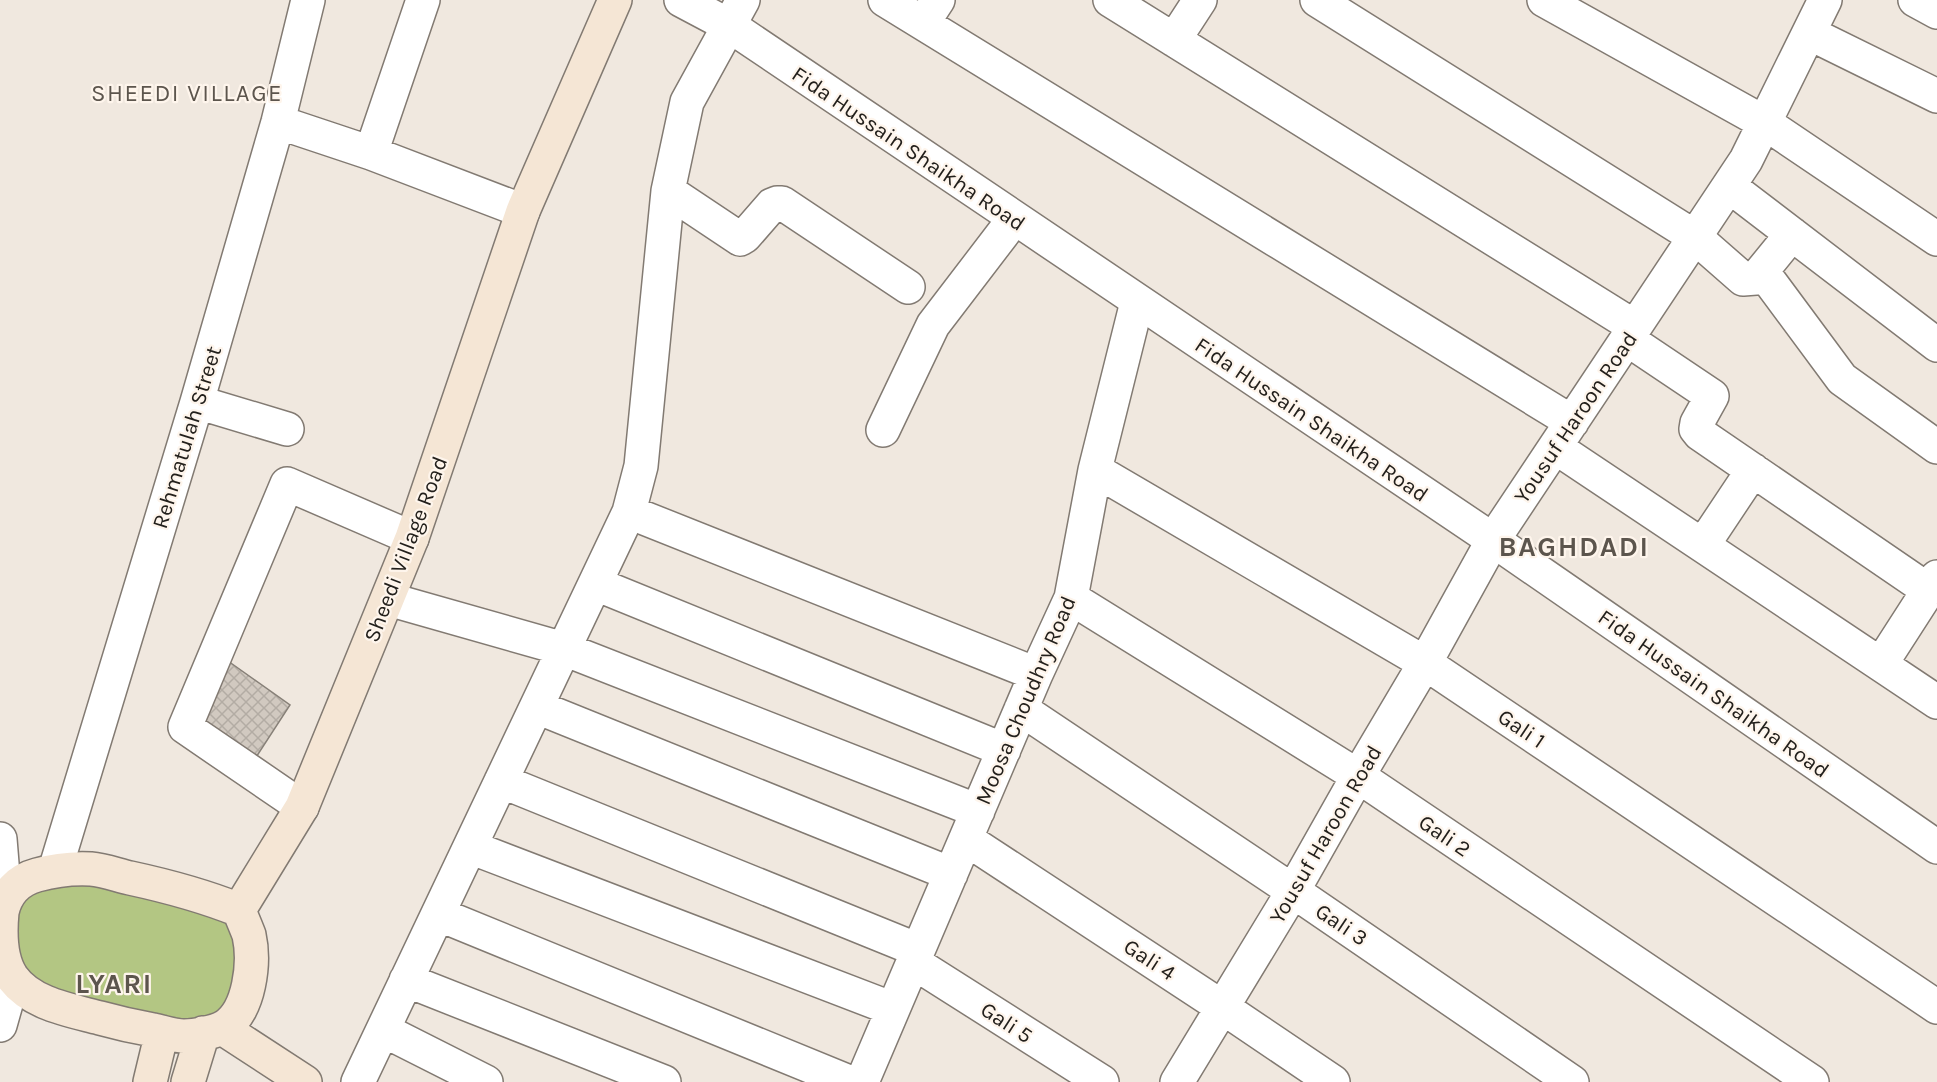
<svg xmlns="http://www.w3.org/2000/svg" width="1937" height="1082" viewBox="0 0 1937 1082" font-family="Karla,sans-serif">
	<defs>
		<pattern id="building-cross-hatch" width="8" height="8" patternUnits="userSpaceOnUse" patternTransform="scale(1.5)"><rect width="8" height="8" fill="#d1c9c0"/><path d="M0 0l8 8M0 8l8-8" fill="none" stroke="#b3aca4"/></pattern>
	</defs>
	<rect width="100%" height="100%" fill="#f0e8df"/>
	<path fill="#b3c683" d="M69 869 250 930 223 1024 163 1029 14 979 5 900Z"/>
	<path fill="url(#building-cross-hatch)" stroke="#878078" stroke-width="1.5" d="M228 661 290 705 253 762 199 718Z"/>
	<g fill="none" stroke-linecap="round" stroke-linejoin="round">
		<g stroke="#827a72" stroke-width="36">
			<path id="minor" d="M885 0 1572 422
				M1110 0 1635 327
				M1317 0 1695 237 1743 279 1756 278 1792 234
				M1544 0 1765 123 1937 239
				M1915 0 1937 12
				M923 23 938 0
				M1809 33 1937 96
				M1174 40 1200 0
				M278 122 371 153 523 211
				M371 153 423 0
				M1729 186 1937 345
				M668 191 740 239 745 236 772 205 777 203H782L908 287
				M1762 271 1842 379 1937 447
				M1627 339 1712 396 1697 423 1696 429 1700 434 1928 590
				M197 402 287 429
				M883 430 933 325 1014 219
				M1555 447 1937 702
				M1095 470 1425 663 1937 1007
				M629 512 1036 674
				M1703 545 1753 470
				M596 584 1004 750
				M1071 598 1358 776 1812 1082
				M388 599 564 649 978 811
				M1881 664 1937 577
				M537 707 951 874
				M1021 709 1293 891 1572 1082
				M501 781 918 950
				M302 807 185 727 287 484 412 538
				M0 839 5 900
				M966 839 1222 1007 1333 1082
				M470 847 893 1009
				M55 870 197 402 278 122 308 0
				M438 914 849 1082
				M913 962 1102 1082
				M406 980 664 1082
				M0 1025 13 979
				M383 1030 486 1082
				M358 1082 629 512 641 466 668 191 687 102 743 0
				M862 1082 1036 674 1071 598 1095 470 1137 302
				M1177 1082 1293 891 1358 776 1425 663 1493 540 1746 160 1825 0"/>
		</g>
		<g stroke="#827a72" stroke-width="36">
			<path id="tertiary" d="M681 0 730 26 1493 540 1937 847"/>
		</g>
		<g stroke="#827a72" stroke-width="36">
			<path id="secondary" d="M239 910C204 896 167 886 130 878 117 875 104 870 91 869 72 868 55 870 37 875 18 880 6 893 2 912 0 933 0 959 12 977 31 1004 70 1010 100 1018 118 1023 136 1027 153 1030 163 1032 174 1036 184 1036 195 1036 215 1032 224 1027 250 1011 255 962 249 935 246 927 242 918 239 910L302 807 412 538 523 211 615 0
				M222 1028 305 1082
				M150 1082 162 1032
				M188 1082 203 1033"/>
		</g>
		<use href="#minor" stroke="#fff" stroke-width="33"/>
		<use href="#tertiary" stroke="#fff" stroke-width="33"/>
		<use href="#secondary" stroke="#f5e6d5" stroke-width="33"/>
	</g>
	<g text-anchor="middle" stroke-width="4.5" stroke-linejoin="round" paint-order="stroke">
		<g font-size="22" fill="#23201c" stroke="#fef5ec">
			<text transform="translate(909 148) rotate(34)" y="8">Fida Hussain Shaikha Road</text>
			<text transform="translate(1575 417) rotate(-56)" y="8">Yousuf Haroon Road</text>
			<text transform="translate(1312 419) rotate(34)" y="8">Fida Hussain Shaikha Road</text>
			<text transform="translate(186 437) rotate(-73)" y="8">Rehmatulah Street</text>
			<text transform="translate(405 549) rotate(-69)" y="8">Sheedi Village Road</text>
			<text transform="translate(1714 693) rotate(35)" y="8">Fida Hussain Shaikha Road</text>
			<text transform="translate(1025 700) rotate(-67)" y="8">Moosa Choudhry Road</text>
			<text transform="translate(1522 728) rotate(34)" y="8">Gali 1</text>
			<text transform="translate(1325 834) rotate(-60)" y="8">Yousuf Haroon Road</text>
			<text transform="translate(1445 835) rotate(34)" y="8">Gali 2</text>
			<text transform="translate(1342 924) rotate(34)" y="8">Gali 3</text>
			<text transform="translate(1150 959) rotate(33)" y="8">Gali 4</text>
			<text transform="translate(1007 1022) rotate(33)" y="8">Gali 5</text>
		</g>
		<g font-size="24" letter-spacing="1.5" fill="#5c554d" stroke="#fef5ec">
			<text x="187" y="101">SHEEDI VILLAGE</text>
		</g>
		<g font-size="28" font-weight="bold" letter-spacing="1.5" fill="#5c554d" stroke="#fef5ec">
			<text x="1574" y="556">BAGHDADI</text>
			<text x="114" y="993">LYARI</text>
		</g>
	</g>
</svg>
